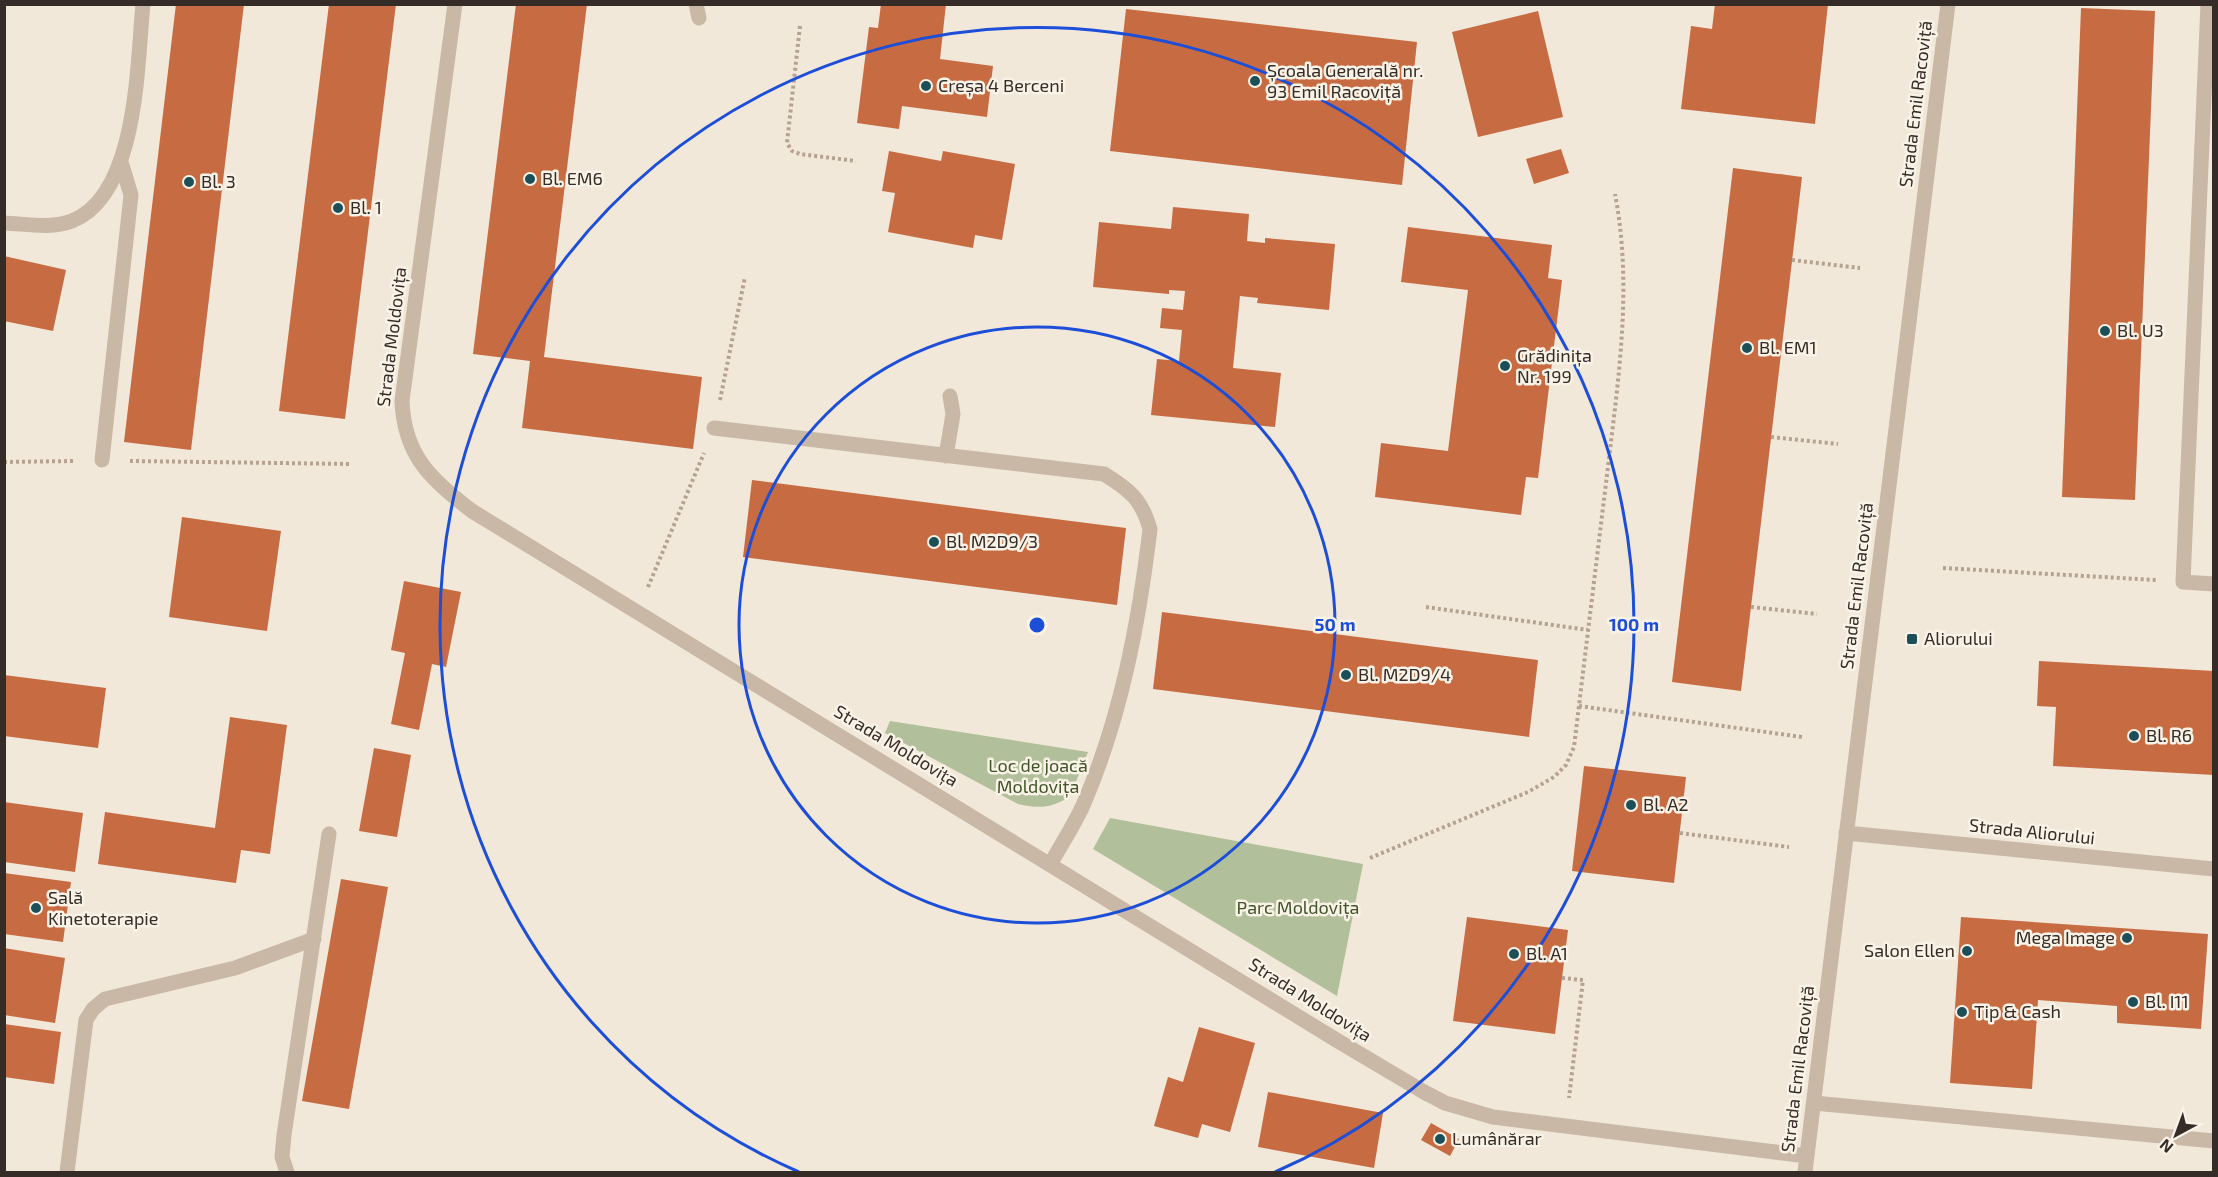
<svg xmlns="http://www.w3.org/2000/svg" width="2218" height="1177" viewBox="0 0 2218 1177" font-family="'Exo 2',sans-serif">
	<rect width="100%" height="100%" fill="#f1e8da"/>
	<path fill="#b1c09a" d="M890 721 1088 752 1070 796C1053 808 1039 809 1018 804L885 733Z
		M1110 818 1363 864 1337 996 1093 849Z"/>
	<path fill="#c76b42" d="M176 4H244L191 450 124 442Z
		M329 4H396L345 419 279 411Z
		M516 4H587L544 357 702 377 693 449 522 428 530 361 473 354Z
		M881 4H946L940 59 993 66 987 117 902 106 899 129 857 123 869 27 878 28Z
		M1715 4H1828L1815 124 1681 109 1691 26 1712 29Z
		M2081 8 2155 11 2135 500 2062 497Z
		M1126 9 1417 42 1402 185 1110 151Z
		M1538 11 1563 117 1478 137 1452 32Z
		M1561 149 1569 173 1534 184 1526 159Z
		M889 151 941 161 943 151 1015 164 1002 240 975 235 973 248 888 232 895 193 882 191Z
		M1733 168 1802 177 1741 691 1672 682Z
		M1173 207 1249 214 1247 241 1265 243V238L1335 244 1329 310 1257 303 1258 298 1240 296 1233 368 1281 373 1275 427 1151 415 1157 359 1179 361 1182 330 1160 328 1162 308 1183 310 1185 291 1169 290V294L1093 287 1099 222 1171 229Z
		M1408 227 1552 245 1548 278 1562 280 1538 478 1526 477 1521 515 1375 497 1381 443 1448 451 1468 290 1401 282Z
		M4 256 66 270 53 331 4 321Z
		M752 480 1126 528 1117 605 743 557Z
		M182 517 281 531 267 631 169 617Z
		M404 581 461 592 446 667 432 664 419 730 391 724 405 653 391 650Z
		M1162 612 1538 660 1529 737 1153 689Z
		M2039 661 2214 671V775L2053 766 2056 707 2037 706Z
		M4 675 106 688 98 748 4 736Z
		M230 717 287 725 270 854 241 850 236 883 98 864 105 812 215 828Z
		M374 748 411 755 397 837 359 831Z
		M1584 766 1686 777 1674 883 1572 871Z
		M4 802 83 813 75 872 4 862Z
		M4 873 71 882 63 942 4 934Z
		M341 879 388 887 349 1109 302 1101Z
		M1467 917 1568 930 1555 1034 1453 1021Z
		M1961 917 2208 934 2201 1029 2117 1023V1006L2038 1000 2032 1089 1950 1083Z
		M4 948 65 958 55 1023 4 1015Z
		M4 1024 61 1032 54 1084 4 1077Z
		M1199 1027 1255 1043 1230 1132 1202 1124 1198 1138 1154 1126 1168 1077 1183 1082Z
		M1268 1092 1383 1113 1374 1168 1258 1147Z
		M1431 1123 1459 1139 1450 1156 1421 1140Z"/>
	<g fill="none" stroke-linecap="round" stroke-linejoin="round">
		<path stroke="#b5a290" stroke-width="4" stroke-dasharray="3 3" stroke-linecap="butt" d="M800 26 787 143 792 151 800 154 856 161
			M1792 260 1860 268
			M720 400 745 277
			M1771 437 1838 444
			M130 461 351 464
			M4 462 75 461
			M1943 568 2156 580
			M648 587 704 453
			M1426 607 1588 630
			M1751 607 1817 614
			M1579 706 1802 737
			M1680 833 1789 847
			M1370 858 1528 792 1554 777 1566 765 1574 747C1585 656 1596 565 1607 475 1618 381 1633 287 1615 194
			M1562 978 1583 980 1569 1098"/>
		<path stroke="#c9b8a6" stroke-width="15" d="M455 4 402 401C404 455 431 480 472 511L1338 1041 1424 1092 1445 1103 1493 1117 1807 1156
			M696 4 699 18
			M2208 4 2183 582 2214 584
			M4 223C27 224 51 229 72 221 138 195 137 64 143 4
			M714 428 1104 474C1130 490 1142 500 1150 529 1139 622 1121 717 1084 803 1075 824 1062 843 1051 863
			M946 456 953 414 950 396
			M102 460 131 195 121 162
			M1846 833 2214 869
			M1814 1103 2214 1141
			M67 1172 86 1020 93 1009 105 999 235 968 314 939
			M287 1172 282 1157 284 1135 329 834
			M1805 1172 1948 4"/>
	</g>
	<g fill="none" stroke="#1d4ed8" stroke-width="3">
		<circle cx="1037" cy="625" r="298"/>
		<path d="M799 1172A597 597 0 1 1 1275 1172"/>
	</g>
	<g fill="#1c4f57" stroke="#f9f2e6" stroke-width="2">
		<circle cx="1255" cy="81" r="6"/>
		<circle cx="926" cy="86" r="6"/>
		<circle cx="530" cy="179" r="6"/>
		<circle cx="189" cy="182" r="6"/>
		<circle cx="338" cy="208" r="6"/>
		<circle cx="2105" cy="331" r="6"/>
		<circle cx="1747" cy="348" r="6"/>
		<circle cx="1505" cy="366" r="6"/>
		<circle cx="934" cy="542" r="6"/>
		<rect x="1906" y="633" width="12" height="12" rx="3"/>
		<circle cx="1346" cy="675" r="6"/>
		<circle cx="2134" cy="736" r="6"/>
		<circle cx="1631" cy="805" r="6"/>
		<circle cx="36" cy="908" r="6"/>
		<circle cx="2127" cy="938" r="6"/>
		<circle cx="1967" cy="951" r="6"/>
		<circle cx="1514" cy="954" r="6"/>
		<circle cx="2133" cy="1002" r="6"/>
		<circle cx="1962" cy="1012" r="6"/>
		<circle cx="1440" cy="1139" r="6"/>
	</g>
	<g text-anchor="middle" stroke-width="5" stroke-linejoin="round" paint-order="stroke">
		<g font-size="18" fill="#352c27" stroke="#f9f2e6" text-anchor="start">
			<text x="1267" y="77">Școala Generală nr.<tspan x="1267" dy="21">93 Emil Racoviță</tspan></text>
			<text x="938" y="92">Creșa 4 Berceni</text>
			<text x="542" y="185">Bl. EM6</text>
			<text x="201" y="188">Bl. 3</text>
			<text x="350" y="214">Bl. 1</text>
			<text x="2117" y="337">Bl. U3</text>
			<text x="1759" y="354">Bl. EM1</text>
			<text x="1517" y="362">Grădinița<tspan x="1517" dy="21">Nr. 199</tspan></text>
			<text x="946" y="548">Bl. M2D9/3</text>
			<text x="1924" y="645">Aliorului</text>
			<text x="1358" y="681">Bl. M2D9/4</text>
			<text x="2146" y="742">Bl. R6</text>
			<text x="1643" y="811">Bl. A2</text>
			<text x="48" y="904">Sală<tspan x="48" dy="21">Kinetoterapie</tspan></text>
			<text x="2115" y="944" text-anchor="end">Mega Image</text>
			<text x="1955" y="957" text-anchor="end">Salon Ellen</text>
			<text x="1526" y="960">Bl. A1</text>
			<text x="2145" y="1008">Bl. I11</text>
			<text x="1974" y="1018">Tip &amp; Cash</text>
			<text x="1452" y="1145">Lumânărar</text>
		</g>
		<g font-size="18" fill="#352c27" stroke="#f9f2e6">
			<text transform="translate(1916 104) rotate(-83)" y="6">Strada Emil Racoviță</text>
			<text transform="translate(392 337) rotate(-83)" y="6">Strada Moldovița</text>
			<text transform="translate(1857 586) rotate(-83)" y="6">Strada Emil Racoviță</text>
			<text transform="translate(896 746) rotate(31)" y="6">Strada Moldovița</text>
			<text transform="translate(2032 832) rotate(6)" y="6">Strada Aliorului</text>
			<text transform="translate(1310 1000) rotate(32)" y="6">Strada Moldovița</text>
			<text transform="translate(1798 1069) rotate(-83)" y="6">Strada Emil Racoviță</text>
		</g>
		<g font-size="18" fill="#42542a" stroke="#f9f2e6">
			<text x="1038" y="772">Loc de joacă<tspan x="1038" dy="21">Moldovița</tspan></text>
			<text x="1298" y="914">Parc Moldovița</text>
		</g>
	</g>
	<circle cx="1037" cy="625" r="9" fill="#1d4ed8" stroke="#f9f2e6" stroke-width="3"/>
	<g font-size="18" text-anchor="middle" font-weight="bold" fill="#1d4ed8" stroke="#f9f2e6" stroke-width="5" stroke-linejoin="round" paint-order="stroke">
		<text x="1335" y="631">50 m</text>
		<text x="1634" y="631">100 m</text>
	</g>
	<rect width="2218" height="1177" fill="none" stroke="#352c27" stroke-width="12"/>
	<g transform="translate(2176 1135) rotate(221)" stroke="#f9f2e6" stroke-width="4.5" paint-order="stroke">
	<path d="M0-4.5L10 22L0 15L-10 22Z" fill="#352c27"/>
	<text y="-9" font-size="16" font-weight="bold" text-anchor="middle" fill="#352c27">N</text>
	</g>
</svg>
